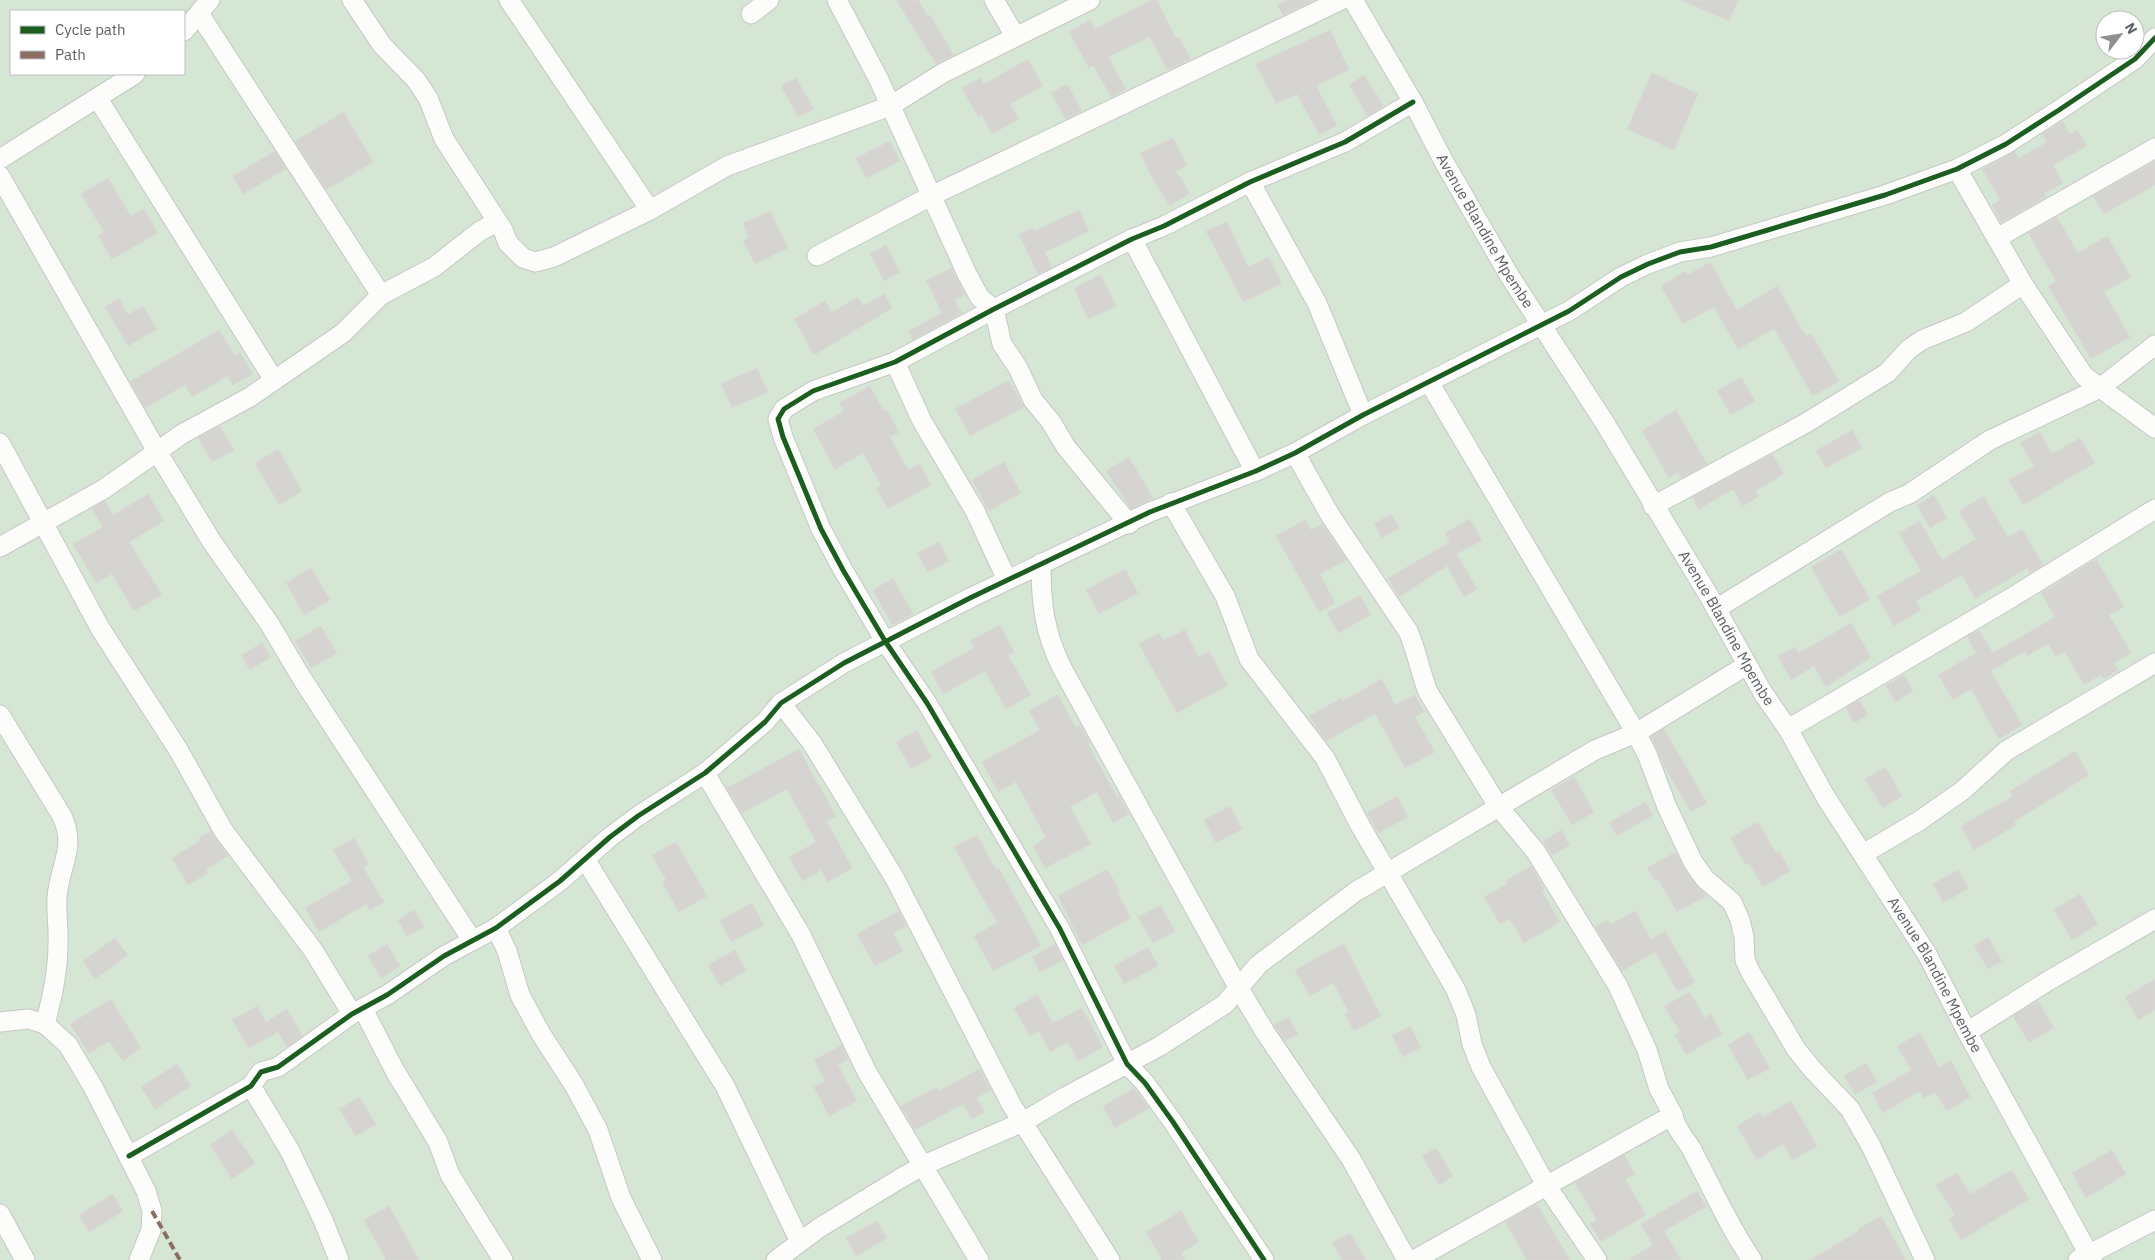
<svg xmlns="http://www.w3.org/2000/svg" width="2155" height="1260" viewBox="0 0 2155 1260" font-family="'IBM Plex Sans',sans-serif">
	<rect width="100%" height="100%" fill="#ebebe6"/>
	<path fill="#d5e6d4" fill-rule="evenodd" d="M0 0H2155V1260H0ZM11 11H184V74H11ZM2105 20H2135V50H2105Z"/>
	<path fill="#d5d4d1" stroke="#dad9d6" d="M896 0H918L928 16 930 15 954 55 936 64Z
		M1152 0H1157L1176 38 1179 37 1191 59 1168 70 1149 37 1108 57 1126 89 1111 97 1093 65 1089 68 1069 32 1090 20 1095 29Z
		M1286 0H1315L1283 15 1277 5Z
		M1681 0H1738L1729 21Z
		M1330 30 1349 70 1316 86 1337 125 1319 135 1297 94 1276 104 1256 64Z
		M1028 59 1043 86 1010 104 1019 119 992 134 982 115 978 117 962 88 980 78 984 84Z
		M1652 73 1698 94 1674 150 1627 129Z
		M1364 75 1384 106 1368 116 1349 85Z
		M796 78 814 109 798 117 781 86Z
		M1067 84 1082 111 1066 119 1051 93Z
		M344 112 373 162 326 190 295 141Z
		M2062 121 2070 134 2077 130 2087 146 2053 165 2063 183 2044 194 2046 197 2001 222 1992 205 2000 200 1982 169 2015 151 2019 158 2047 142 2042 134Z
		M1173 138 1187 166 1176 171 1190 193 1170 206 1151 176 1140 153Z
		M890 141 900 161 866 178 856 158Z
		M275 151 286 169 243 194 233 176Z
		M2155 161V185L2104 214 2093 196Z
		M108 178 131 216 144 209 158 233 112 259 98 236 104 232 81 194Z
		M1079 210 1089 231 1045 252 1052 267 1038 274 1019 234 1033 228 1035 231Z
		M770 211 788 248 755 264 743 241 749 238 743 223Z
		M2057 217 2078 253 2107 236 2131 277 2104 292 2130 337 2091 359 2048 286 2056 281 2028 233Z
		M1227 222 1248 267 1269 257 1282 284 1243 302 1206 231Z
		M886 245 900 272 884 281 870 254Z
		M1710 262 1737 310 1777 286 1806 336 1811 333 1839 381 1813 396 1774 329 1738 349 1714 307 1683 324 1661 286 1686 271 1688 275Z
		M952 268 965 295 954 300 962 313 913 340 909 331 942 313 926 280Z
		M1101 275 1116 306 1088 319 1074 288Z
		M884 294 892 308 814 355 794 319 825 301 832 312 858 297 863 306Z
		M119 299 128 315 143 306 157 329 128 346 105 307Z
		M219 330 234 355 240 352 253 374 233 385 227 376 192 397 185 385 145 408 130 382Z
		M757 368 768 392 732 408 721 384Z
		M1741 377 1755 401 1731 415 1717 391Z
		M1009 380 1024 407 970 436 955 409Z
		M870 386 883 410 886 409 899 432 890 437 908 470 920 464 931 485 888 509 876 488 881 485 863 453 835 469 813 429 844 411 839 403Z
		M1676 410 1707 464 1681 478 1678 472 1669 478 1642 431Z
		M220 426 234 450 212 462 198 438Z
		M1852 430 1862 448 1826 468 1816 451Z
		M2040 432 2052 454 2080 438 2095 463 2023 505 2009 480 2034 466 2020 443Z
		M278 449 302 491 279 505 255 463Z
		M1772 454 1784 474 1755 491 1758 497 1743 506 1733 489 1699 509 1692 497Z
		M1129 457 1153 498 1131 509 1106 471Z
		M1004 462 1021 493 989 511 972 480Z
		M148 494 164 521 129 542 162 595 134 611 112 574 96 583 73 544 103 527 92 509 105 501 113 515Z
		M1934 495 1947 518 1930 528 1917 505Z
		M1984 496 2008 537 2022 529 2043 565 2030 573 2027 568 1975 599 1962 575 1916 601 1921 610 1894 626 1877 596 1921 571 1899 533 1920 521 1942 560 1976 539 1959 511Z
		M1391 514 1399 528 1382 538 1374 524Z
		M1470 519 1482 540 1457 554 1477 589 1464 597 1447 566 1399 597 1388 578 1450 542 1445 533Z
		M1305 520 1311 530 1322 524 1347 560 1320 574 1335 603 1319 612 1276 536Z
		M939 542 949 561 928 572 917 553Z
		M1841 549 1870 599 1840 617 1811 567Z
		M2096 559 2124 607 2109 615 2131 653 2114 663 2118 670 2104 679 2101 675 2084 685 2065 652 2056 657 2048 644 2027 656 2025 651 1991 671 2022 725 1999 739 1971 689 1953 700 1938 675 1976 653 1967 637 1979 630 1993 653 2055 617 2041 593Z
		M311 568 330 600 304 615 286 583Z
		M1125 569 1138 593 1099 614 1086 590Z
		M893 578 913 614 892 625 873 590Z
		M1360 595 1371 615 1338 633 1327 613Z
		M1851 623 1871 657 1826 687 1814 666 1791 680 1778 656 1795 647 1799 653Z
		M1000 625 1014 652 1008 655 1031 695 1006 709 985 671 943 694 931 672 974 648 970 641Z
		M321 626 337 653 311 668 295 641Z
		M1185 630 1198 657 1209 651 1228 685 1177 713 1139 644 1159 633 1163 640Z
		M262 643 271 657 250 670 241 655Z
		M1904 675 1913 691 1895 702 1886 686Z
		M1382 679 1395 705 1415 695 1424 712 1415 717 1435 752 1405 768 1375 714 1326 741 1309 716 1342 698 1343 701Z
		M1058 695 1076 728 1080 725 1090 743 1088 744 1117 797 1119 795 1129 814 1113 823 1097 792 1070 807 1091 844 1045 868 1033 846 1046 838 1016 782 998 792 982 762 1040 730 1029 711Z
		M1859 700 1868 715 1854 723 1846 708Z
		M1664 729 1707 803 1691 812 1663 764 1651 737Z
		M917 730 932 758 911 769 896 742Z
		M799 749 836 816 827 821 852 868 828 882 821 870 802 881 789 857 816 842 787 789 742 813 727 788Z
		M2075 751 2089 775 2014 822 2016 825 1974 850 1961 826 2013 796 2010 791Z
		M1885 767 1902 796 1883 808 1865 779Z
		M1574 777 1594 812 1572 825 1551 790Z
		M1397 796 1408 817 1378 833 1367 813Z
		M1645 802 1653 815 1617 836 1609 823Z
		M1230 806 1242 829 1216 843 1204 820Z
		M1758 822 1776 853 1779 851 1790 871 1763 887 1749 863 1746 865 1730 838Z
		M1561 830 1570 845 1552 855 1543 841Z
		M211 831 228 856 206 869 208 873 188 885 172 858 200 841 199 838Z
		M977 835 996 870 999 868 1041 946 993 971 974 936 997 923 954 847Z
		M354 838 369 864 363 867 384 902 370 910 366 904 319 932 305 908 352 881 333 850Z
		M676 842 707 896 679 912 662 882 666 880 652 855Z
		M1676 852 1684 868 1706 896 1677 912 1658 879 1655 881 1647 868Z
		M1531 866 1545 890 1542 891 1560 922 1524 943 1510 919 1500 924 1484 897 1507 884 1505 881Z
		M1107 869 1120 891 1117 892 1131 918 1082 945 1058 896Z
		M1958 870 1969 888 1943 903 1933 884Z
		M2080 894 2098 924 2072 940 2054 909Z
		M752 903 764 925 731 942 720 920Z
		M1161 905 1175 931 1153 943 1138 917Z
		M414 910 424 927 407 936 398 920Z
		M899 911 906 926 893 933 903 951 875 966 857 934Z
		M1635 911 1651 939 1665 931 1695 982 1678 992 1655 952 1622 971 1595 927 1608 920 1610 925Z
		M1988 937 2002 961 1988 969 1974 946Z
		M115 938 128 955 95 979 83 961Z
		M1344 943 1381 1016 1354 1031 1345 1014 1349 1012 1333 983 1310 996 1295 970Z
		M387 944 400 966 381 978 368 956Z
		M1055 944 1063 960 1040 972 1032 957Z
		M1148 947 1158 966 1124 984 1114 966Z
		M735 950 746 971 720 986 708 965Z
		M2155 979V1010L2138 1020 2125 997Z
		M1690 992 1705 1018 1711 1014 1722 1034 1686 1055 1675 1035 1680 1032 1664 1006Z
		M1038 995 1053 1023 1082 1008 1103 1047 1078 1061 1068 1042 1050 1052 1039 1031 1030 1036 1014 1008Z
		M111 999 141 1048 123 1061 109 1041 89 1054 70 1024Z
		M2038 1001 2054 1028 2029 1043 2013 1016Z
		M257 1006 266 1022 287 1009 303 1036 287 1047 278 1032 249 1048 232 1020Z
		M1289 1017 1298 1034 1285 1041 1274 1025Z
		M1410 1026 1421 1047 1403 1057 1392 1036Z
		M1749 1032 1770 1068 1748 1080 1728 1045Z
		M1920 1033 1939 1067 1951 1060 1970 1097 1947 1111 1935 1092 1924 1098 1920 1091 1883 1113 1872 1093 1911 1070 1897 1046Z
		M842 1045 848 1059 838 1065 857 1101 829 1116 814 1087 825 1081 814 1060Z
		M1866 1063 1877 1082 1855 1094 1844 1076Z
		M177 1064 191 1086 155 1109 141 1087Z
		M979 1069 991 1090 977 1098 985 1112 972 1119 963 1104 915 1130 901 1106 937 1087 939 1091Z
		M1134 1088 1149 1108 1115 1128 1103 1106Z
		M359 1097 376 1124 356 1136 339 1109Z
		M1791 1101 1817 1146 1792 1160 1783 1144 1757 1160 1737 1126 1760 1112 1763 1117Z
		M232 1130 255 1163 232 1179 210 1145Z
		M1436 1148 1453 1176 1439 1185 1422 1156Z
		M2112 1150 2126 1174 2086 1198 2072 1173Z
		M1624 1155 1635 1174 1625 1179 1646 1215 1601 1242 1590 1224 1597 1220 1575 1183Z
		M2012 1170 2029 1199 1961 1240 1949 1219 1955 1215 1936 1185 1957 1173 1970 1194Z
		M1697 1191 1706 1207 1664 1231 1681 1260H1628L1653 1245 1641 1224Z
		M113 1194 123 1211 89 1232 79 1215Z
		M1537 1204 1570 1260H1527L1505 1222Z
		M389 1206 419 1260H386L364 1220Z
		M1181 1211 1199 1242 1181 1253 1185 1260H1162L1146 1232Z
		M1881 1216 1906 1260H1810L1859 1231 1858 1229Z
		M877 1221 887 1238 856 1256 846 1238Z
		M1350 1233 1366 1260H1342L1332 1243Z"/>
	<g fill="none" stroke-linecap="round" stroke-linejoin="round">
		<g stroke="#c7c7c7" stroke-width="21">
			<g id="street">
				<path d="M352 0 382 45 416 80 428 98 444 139 503 230 508 243 523 258 535 262 554 257 650 210 727 166 890 106 943 73 1090 0"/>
				<path d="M509 0 650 210"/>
				<path d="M837 0 878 78 967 274 980 298 994 309 1002 344 1018 368 1033 400 1051 422 1066 447 1129 524"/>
				<path d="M994 0 1015 36"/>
				<path id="s1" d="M1353 0 1413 102 1443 160 1509 275 1603 420 1709 596 1763 693 1788 729 1825 796 1927 954 1967 1032 2092 1260"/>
				<path d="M751 14 769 0"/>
				<path d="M200 15 381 295"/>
				<path d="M184 31 210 0"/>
				<path d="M98 99 274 380"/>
				<path d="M0 159 135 74"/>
				<path d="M1957 169 2023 284 2084 376 2155 428"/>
				<path d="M0 176 158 453 212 542 269 623 301 677 472 940"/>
				<path d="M1250 182 1317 303 1363 415"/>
				<path d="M1997 238 2155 148"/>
				<path d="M1132 239 1250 462 1256 471"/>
				<path d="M817 256 931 196 1341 0"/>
				<path d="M895 362 922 421 975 511 1007 580"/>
				<path d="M1429 382 1636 733 1647 754 1667 807 1693 862 1705 879 1732 902 1740 920 1744 937 1745 960 1751 973 1796 1049 1813 1070 1850 1109 1871 1146 1925 1260"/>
				<path d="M0 443 100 628 179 751 223 830 313 950 352 1014"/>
				<path d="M1295 453 1330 515 1408 631C1417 651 1420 672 1428 692L1498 806 1536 852 1618 986 1647 1050 1659 1089 1673 1115"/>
				<path d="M1171 503 1225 596 1249 659 1325 758 1361 827 1441 964 1456 990 1466 1015 1472 1044 1481 1067 1546 1185 1597 1260"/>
				<path d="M1653 506 1806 423 1887 373 1909 349 1922 340 1966 322 2023 284"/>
				<path d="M0 547 104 489 182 434 250 397 343 333 381 295 434 267 480 231 497 222"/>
				<path d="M1041 563C1041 604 1044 631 1062 668L1238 987 1265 1032 1351 1159 1407 1260"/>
				<path d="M1716 609 1890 502 1909 494 1990 440 2100 388 2155 345"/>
				<path d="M781 703 812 743 894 877 1011 1104 1110 1260"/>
				<path d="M0 715 62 816C77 849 59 865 57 898 56 913 59 929 58 944 58 971 52 999 45 1024"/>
				<path d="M1788 729 2011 598 2155 509"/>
				<path d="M705 773 801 935 867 1072 979 1260"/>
				<path d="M1863 854 1919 821 1962 791 2006 751 2155 663"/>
				<path d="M585 859 725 1086 800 1242"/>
				<path d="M496 928 507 951 520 995 541 1034 574 1085 598 1130 621 1198 652 1260"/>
				<path d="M363 1009 395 1071 438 1142 450 1175 503 1260"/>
				<path d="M0 1022 28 1019 45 1024 68 1045 93 1087 146 1191 152 1211 151 1230 139 1260"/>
				<path d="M1967 1032 2048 981 2155 919"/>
				<path d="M251 1086 290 1151 323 1220 339 1260"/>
				<path d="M129 1156 251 1086 261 1072 278 1067 352 1014 387 995 444 956 496 928 560 881 610 837 638 816 705 773 765 722 781 703 844 663 970 598 1150 512 1256 471 1295 453 1363 415 1569 311 1621 277 1648 264 1680 252 1711 247 1885 195 1957 169 2006 144 2059 110 2135 59 2155 38"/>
				<path d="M0 1214 25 1260"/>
				<path d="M776 1260 819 1228 901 1178 924 1165 1023 1122 1065 1097 1160 1046 1225 1004 1258 965 1355 892 1595 750 1636 733 1747 665"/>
				<path d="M1264 1260 1173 1122 1145 1083 1127 1064 1060 929 927 703 885 641 843 570 821 529 783 437 778 419 784 409 813 391 895 362 994 309 1132 239 1164 226 1250 182 1345 142 1413 102"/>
				<path d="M1414 1260 1673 1115C1674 1127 1685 1138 1691 1148 1711 1186 1728 1225 1752 1260"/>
				<path d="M2078 1260 2155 1220"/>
			</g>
		</g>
		<use href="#street" stroke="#fcfcfb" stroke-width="19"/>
		<path stroke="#8d6e63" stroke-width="4" stroke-dasharray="8 4" stroke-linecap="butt" d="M152 1211 180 1260"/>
		<g stroke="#fff" stroke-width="8">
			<path id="cycleway" d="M129 1156 251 1086 261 1072 278 1067 352 1014 387 995 444 956 496 928 560 881 610 837 638 816 705 773 765 722 781 703 844 663 970 598 1150 512 1256 471 1295 453 1363 415 1569 311 1621 277 1648 264 1680 252 1711 247 1885 195 1957 169 2006 144 2059 110 2135 59 2155 38
				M1264 1260 1173 1122 1145 1083 1127 1064 1060 929 927 703 885 641 843 570 821 529 783 437 778 419 784 409 813 391 895 362 994 309 1132 239 1164 226 1250 182 1345 142 1413 102"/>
		</g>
		<use href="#cycleway" stroke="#1b5e20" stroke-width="5"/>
	</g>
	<g text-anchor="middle" stroke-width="4" stroke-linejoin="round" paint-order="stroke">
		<g font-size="15" fill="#5c5f63" stroke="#fff">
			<text dy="5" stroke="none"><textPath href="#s1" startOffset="266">Avenue Blandine Mpembe</textPath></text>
			<text dy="5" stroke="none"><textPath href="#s1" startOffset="731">Avenue Blandine Mpembe</textPath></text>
			<text dy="5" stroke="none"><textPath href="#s1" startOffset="1136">Avenue Blandine Mpembe</textPath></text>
		</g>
	</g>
	<rect x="10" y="10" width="175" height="65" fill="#ffffff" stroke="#bebfc1"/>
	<rect x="20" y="26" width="25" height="8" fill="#1b5e20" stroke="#bebfc1"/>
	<text x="55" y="35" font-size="15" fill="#5c5f63">Cycle path</text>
	<rect x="20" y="51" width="25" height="8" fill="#8d6e63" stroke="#bebfc1"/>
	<text x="55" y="60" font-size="15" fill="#5c5f63">Path</text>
	<g transform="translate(2120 35) rotate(59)"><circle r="24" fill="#ffffff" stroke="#bebfc1"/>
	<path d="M0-4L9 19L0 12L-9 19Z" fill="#8e9091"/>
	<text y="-8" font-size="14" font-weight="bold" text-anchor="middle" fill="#5c5f63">N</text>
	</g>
</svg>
